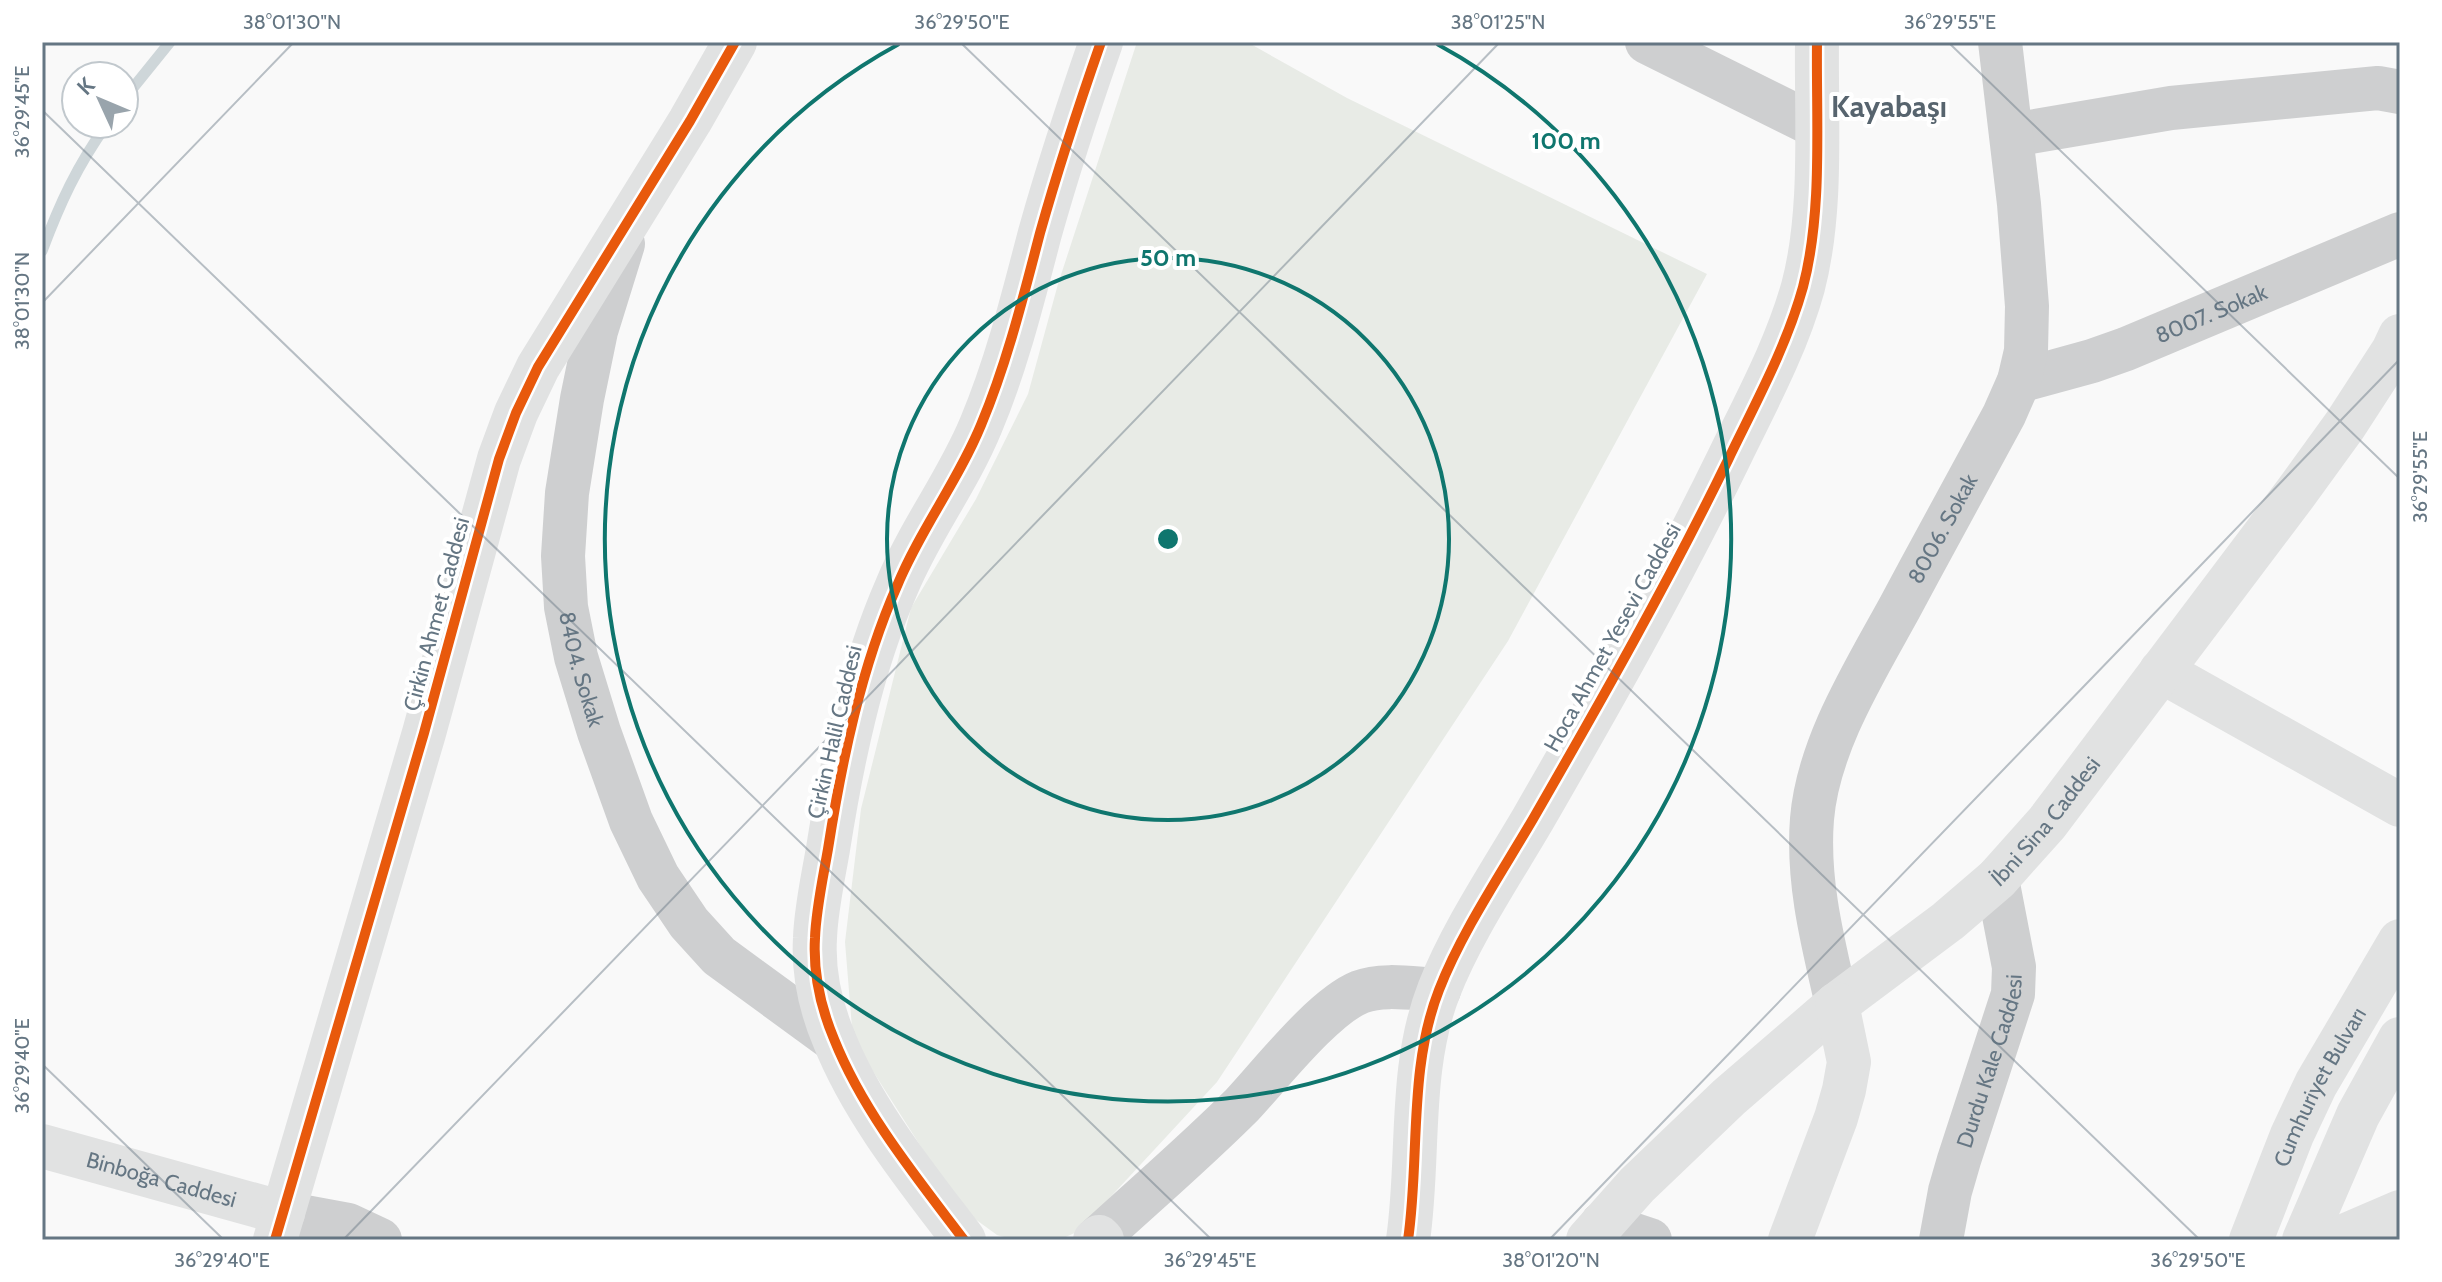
<svg xmlns="http://www.w3.org/2000/svg" width="2442" height="1282" viewBox="0 0 2442 1282" font-family="Cabin,sans-serif">
	<rect width="100%" height="100%" fill="#f9f9f9"/>
	<path fill="#e8ebe6" d="M1137 42H1247L1347 98 1707 274 1508 641 1217 1082 1079 1231 1059 1240H1015L997 1235 960 1208 853 1040 845 942 861 809 911 608 976 499 1028 394 1058 284Z"/>
	<g fill="none" stroke-linecap="round" stroke-linejoin="round">
		<path stroke="#ced6d9" stroke-width="11" d="M124 99 170 42
			M42 251C60 203 77 166 107 124"/>
		<g stroke="#cecfd0" stroke-width="44">
			<path d="M1647 42 1816 126"/>
			<path d="M2012 135 2171 108 2378 88 2400 92"/>
			<path id="s1" d="M623 244 596 331 582 399 567 493 563 556 566 607 576 657 599 732 631 821 658 877 689 923 719 956 834 1040"/>
			<path id="s2" d="M2019 381 2092 361 2126 349 2400 234"/>
			<path id="s3" d="M1837 1004C1823 943 1807 882 1812 819 1818 745 1865 671 1900 607 1934 543 1969 480 2004 415L2019 381 2026 351 2027 306 2019 204 2000 42"/>
			<path d="M283 1213 348 1225 380 1240"/>
			<path d="M1602 1224 1650 1240"/>
			<path d="M1099 1237C1147 1193 1196 1151 1242 1105 1271 1074 1323 1007 1360 992 1383 983 1415 989 1439 990"/>
			<path id="s4" d="M1941 1240 1950 1191 1959 1160 2013 994 2014 967 1997 879"/>
		</g>
		<g stroke="#e1e2e2" stroke-width="44">
			<path d="M2161 671 2400 805"/>
			<path id="s5" d="M42 1146 283 1213"/>
			<path d="M275 1240 424 733 499 459 516 413 538 367 690 121 735 42"/>
			<path d="M964 1240C917 1178 863 1112 834 1039 821 1008 813 972 815 938 816 909 823 878 828 849 842 760 861 668 897 586 920 530 958 481 981 425 1007 363 1023 298 1040 233 1058 169 1079 105 1101 42"/>
			<path d="M1095 1240 1099 1237 1102 1240"/>
			<path d="M1408 1240C1420 1158 1408 1069 1439 990 1461 933 1502 872 1533 819 1601 701 1668 583 1728 460 1755 404 1786 348 1803 287 1823 211 1816 121 1817 42"/>
			<path id="s6" d="M1588 1240 1637 1185 1729 1097 1837 1004 1948 921 1997 879 2047 823 2295 494 2345 425 2393 351 2400 336"/>
			<path d="M1790 1240 1836 1118 1844 1090 1849 1062 1837 1004"/>
			<path id="s7" d="M2251 1240 2292 1135 2316 1084 2400 941"/>
			<path d="M2304 1240 2358 1115 2400 1039"/>
			<path d="M2335 1240 2400 1212"/>
		</g>
		<g stroke="#fff" stroke-width="15">
			<path id="cycleway" d="M275 1240 424 733 499 459 516 413 538 367 690 121 735 42
				M964 1240C917 1178 863 1112 834 1039 821 1008 813 972 815 938 816 909 823 878 828 849 842 760 861 668 897 586 920 530 958 481 981 425 1007 363 1023 298 1040 233 1058 169 1079 105 1101 42
				M1408 1240C1420 1158 1408 1069 1439 990 1461 933 1502 872 1533 819 1601 701 1668 583 1728 460 1755 404 1786 348 1803 287 1823 211 1816 121 1817 42"/>
		</g>
		<use href="#cycleway" stroke="#e8590c" stroke-width="10"/>
	</g>
	<path fill="none" stroke="#657683" stroke-width="2" stroke-opacity="0.45" d="M960 42 2200 1240M1948 42 2400 479M42 110 1212 1240M42 303 294 42M42 1064 224 1240M343 1240 1500 42M1549 1240 2400 359"/>
	<g fill="none" stroke="#0f766e" stroke-width="4">
		<circle cx="1168" cy="539" r="281"/>
		<path d="M1437 44A563 563 0 1 1 899 44"/>
	</g>
	<g text-anchor="middle" stroke-width="8" stroke-linejoin="round" paint-order="stroke">
		<g font-size="22" fill="#657683" stroke="#fff">
			<text dy="8" stroke="none"><textPath href="#s2" startOffset="204">8007. Sokak</textPath></text>
			<text dy="8" stroke="none"><textPath href="#s3" startOffset="508">8006. Sokak</textPath></text>
			<text transform="translate(436 614) rotate(-75)" y="8">Çirkin Ahmet Caddesi</text>
			<text transform="translate(1612 637) rotate(-61)" y="8">Hoca Ahmet Yesevi Caddesi</text>
			<text dy="8" stroke="none"><textPath href="#s1" startOffset="434">8404. Sokak</textPath></text>
			<text transform="translate(834 732) rotate(-77)" y="8">Çirkin Halil Caddesi</text>
			<text dy="8" stroke="none"><textPath href="#s6" startOffset="622">İbni Sina Caddesi</textPath></text>
			<text dy="8" stroke="none"><textPath href="#s4" startOffset="186">Durdu Kale Caddesi</textPath></text>
			<text dy="8" stroke="none"><textPath href="#s7" startOffset="168">Cumhuriyet Bulvarı</textPath></text>
			<text dy="8" stroke="none"><textPath href="#s5" startOffset="124">Binboğa Caddesi</textPath></text>
		</g>
		<g font-size="30" font-weight="bold" fill="#57646e" stroke="#fff">
			<text x="1889" y="117">Kayabaşı</text>
		</g>
	</g>
	<circle cx="1168" cy="539" r="12" fill="#0f766e" stroke="#fff" stroke-width="4"/>
	<g font-size="24" text-anchor="middle" font-weight="bold" fill="#0f766e" stroke="#fff" stroke-width="8" stroke-linejoin="round" paint-order="stroke">
		<text x="1566" y="149">100 m</text>
		<text x="1168" y="266">50 m</text>
	</g>
	<rect width="2442" height="1282" fill="none" stroke="#ffffff" stroke-width="88"/>
	<g transform="translate(100 100) rotate(314)"><circle r="38" fill="#ffffff" stroke="#c1c8cd" stroke-width="2"/>
	<path d="M0-6L14 30L0 20L-14 30Z" fill="#99a4ac"/>
	<text y="-12" font-size="22" font-weight="bold" text-anchor="middle" fill="#657683">K</text>
	</g>
	<rect x="44" y="44" width="2354" height="1194" fill="none" stroke="#657683" stroke-width="3"/>
	<g font-size="20" text-anchor="middle" fill="#657683">
		<text x="292" y="29">38°01'30"N</text>
		<text x="962" y="29">36°29'50"E</text>
		<text x="1498" y="29">38°01'25"N</text>
		<text x="1950" y="29">36°29'55"E</text>
		<text transform="translate(22 112) rotate(-90)" y="7">36°29'45"E</text>
		<text transform="translate(22 301) rotate(-90)" y="7">38°01'30"N</text>
		<text transform="translate(2420 477) rotate(-90)" y="7">36°29'55"E</text>
		<text transform="translate(22 1066) rotate(-90)" y="7">36°29'40"E</text>
		<text x="222" y="1267">36°29'40"E</text>
		<text x="1210" y="1267">36°29'45"E</text>
		<text x="1551" y="1267">38°01'20"N</text>
		<text x="2198" y="1267">36°29'50"E</text>
	</g>
</svg>
